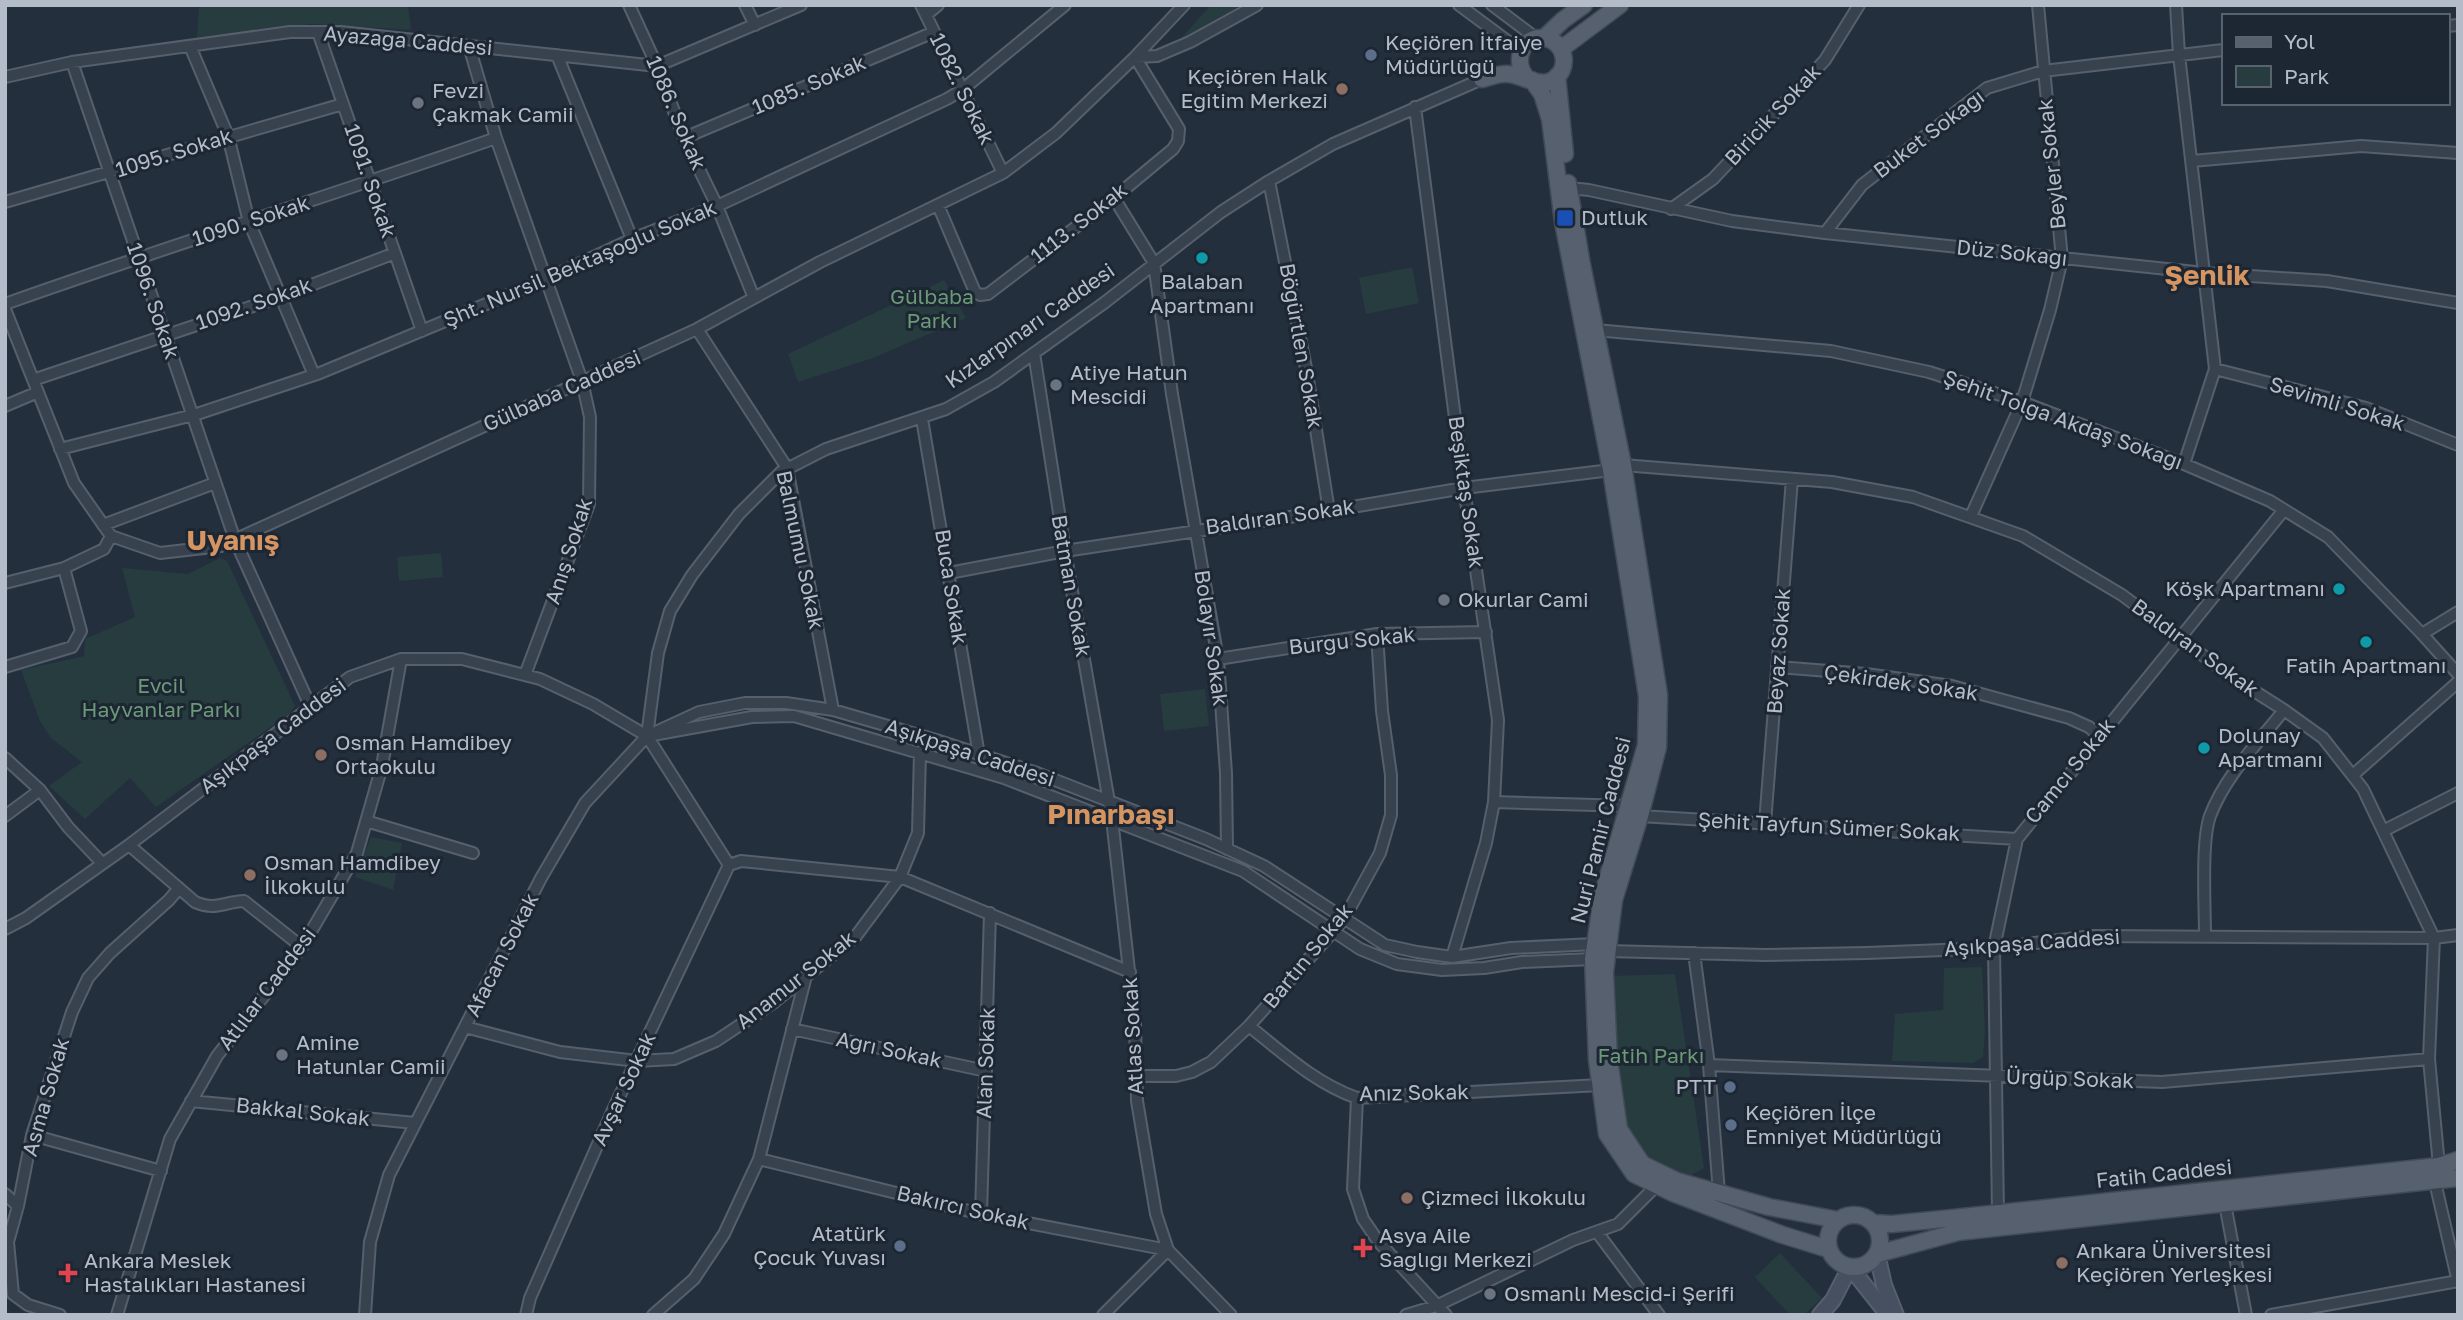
<svg xmlns="http://www.w3.org/2000/svg" width="2463" height="1320" viewBox="0 0 2463 1320" font-family="'Golos Text',sans-serif">
	<rect width="100%" height="100%" fill="#242f3e"/>
	<path fill="#263c3f" d="M199 5H408L411 30 312 24 197 37Z
		M1211 5H1242L1178 42Z
		M1412 267 1419 303 1366 314 1359 278Z
		M944 280 966 318 873 358 798 382 788 354Z
		M441 553 443 577 399 581 397 557Z
		M220 558 227 561 295 706 288 715 156 807 130 778 85 819 49 786 82 762 51 738 40 721 21 670 84 656 85 639 135 617 122 568 188 574Z
		M1205 689 1209 726 1164 731 1160 694Z
		M371 837 402 843 393 890 355 877Z
		M1982 967 1985 1032 1983 1057 1973 1063 1892 1061 1895 1014 1943 1010 1944 968Z
		M1675 974 1704 1168 1688 1177C1674 1174 1660 1170 1648 1160 1611 1130 1613 1023 1611 976Z
		M1780 1253 1822 1298 1804 1315H1790L1755 1277Z"/>
	<g fill="none" stroke-linecap="round" stroke-linejoin="round">
		<g stroke="#565f6c" stroke-width="14">
			<path id="street" d="M629 5 657 66 684 138 717 206 754 298
				M745 5 755 25
				M921 5 1003 173
				M1459 5 1521 51
				M1492 5 1536 38
				M2176 5 2179 55 2215 369 2184 464
				M926 15 938 5
				M2447 26 2458 25
				M318 32 422 331
				M190 46 228 136 249 222 314 375
				M469 46 496 138 582 381 590 417 589 504 525 675
				M557 55 632 239
				M72 62 235 540 311 708
				M5 77 72 62 290 32H341L657 66 801 5
				M1415 107 1464 488 1498 720 1494 802 1486 843 1452 957
				M684 138 934 32
				M2192 161 2361 146 2458 153
				M1269 181 1307 373 1329 511
				M1569 188 1589 190 1732 221 1825 233 2205 273 2327 281 2458 303
				M1114 198 1154 263 1172 394 1218 659 1226 773 1227 849
				M5 202 343 104
				M938 205 975 292 980 295 988 294 1114 198 1173 149 1178 141 1179 129 1135 57 1157 56 1190 42 1257 5
				M1671 209 1713 179 1825 60 1859 5
				M1825 233 1862 185 1987 88 2043 71 2223 50
				M5 304C168 246 333 195 496 138
				M5 309 74 483 111 536 160 553 221 546 697 329 820 262 1003 173 1056 133 1135 57 1184 5
				M697 329 787 468 833 710
				M1595 330 1831 351 1929 372 2022 402 2184 464 2270 501 2328 537 2422 634 2458 674
				M1034 353 1065 551 1112 819 1135 1024 1137 1101 1156 1214 1168 1250 1231 1315
				M2215 369 2366 408 2458 445
				M33 380 280 297 395 253
				M5 406 38 392
				M922 419 979 755
				M60 449 197 414 320 373 544 280 632 239 717 206 947 99 962 90 1065 5
				M1623 465 1832 482 1913 497 2023 536 2122 595 2232 677 2284 710 2323 738 2363 789 2434 938 2429 1059 2439 1166
				M1971 516 2022 402 2050 310 2062 259 2038 5
				M103 525 215 483
				M949 573 1065 551 1329 511 1464 488 1611 470
				M5 583 64 568 104 549 111 536
				M2422 634 2458 612
				M1218 659 1377 634 1486 632
				M5 667 72 647 81 631 64 568
				M1778 667 1866 674 1952 686 2069 718 2089 727 2099 736
				M647 736 658 653 670 611 692 575 739 514 781 472 826 449 946 409 994 382 1104 303 1221 212 1269 181 1333 144 1482 79
				M5 758 40 790 68 827 102 863
				M2353 775 2458 682
				M1494 802 1630 806
				M5 816 40 790
				M1640 816 2017 839
				M366 821 473 853
				M1765 823 1792 479
				M2383 831 2458 793
				M129 845 195 902C216 911 223 902 244 901L302 947
				M729 865 741 861 900 877 1130 972
				M5 929 26 918 129 845 350 677 401 659H462L540 679 593 704 647 736 729 865 612 1112 530 1298 526 1315
				M2205 936C2205 906 2201 842 2210 816 2225 776 2258 743 2284 710
				M1607 951 1765 955 1867 953 1994 948 2093 936 2434 938 2458 935
				M1694 953 1709 1065 1719 1193
				M1593 959 1522 962 1484 968 1442 970 1397 964 1360 949 1243 871 1004 778 794 716 752 717 647 736 699 712 745 703H786L833 710 936 740 1037 773 1206 839 1264 866 1385 945 1417 952 1452 957 1511 948 1595 944
				M1249 1026C1284 1054 1315 1083 1357 1098L1601 1085
				M465 1027 560 1052 637 1061 674 1059 716 1041 773 1003 856 936 900 877 918 833 920 752
				M792 1029 986 1071
				M1709 1065 2162 1082 2429 1059
				M1136 1076H1176L1192 1072 1211 1062 1249 1026 1344 919 1380 853 1391 815V775L1382 711 1377 634
				M1357 1098 1353 1189 1363 1219 1378 1241 1446 1315
				M191 1101 415 1123
				M32 1135 161 1171
				M759 1159 981 1214 1168 1250
				M2435 1182 2458 1282
				M5 1194 18 1206
				M2225 1204 2246 1315
				M1998 1213 1994 948 2017 839 2283 511
				M981 1214 990 913
				M1597 1232 1659 1315
				M60 1315 28 1305 13 1294 8 1242 18 1206 32 1135 72 1012 88 978 110 953 169 900 179 888
				M117 1315 170 1139 217 1056 302 947 357 853 382 766 401 659
				M365 1315 370 1242 389 1175 541 878 585 803 647 736
				M653 1315 694 1279 724 1234 759 1159 806 976
				M1103 1315 1168 1250
				M1406 1315 1436 1306 1573 1240 1618 1224 1657 1185
				M2271 1315 2458 1281"/>
		</g>
		<g stroke="#565f6c" stroke-width="18">
			<path id="secondary" d="M1877 1254 1884 1285 1896 1315
				M1820 1315 1833 1300 1850 1267 1888 1315"/>
		</g>
		<g stroke="#414a57" stroke-width="19">
			<path id="primary" d="M1544 38 1563 20 1584 5
				M1561 49 1620 5
				M1557 76 1565 154
				M1482 79C1490 77 1500 73 1508 74 1522 75 1537 87 1551 81 1572 71 1566 39 1542 38 1520 37 1514 63 1526 77
				M1532 80 1542 94 1550 119 1563 222 1611 470 1647 696 1646 745 1602 897 1593 959 1597 1060 1607 1134 1634 1174 1673 1193 1783 1235 1828 1249
				M1568 183 1582 265 1623 465 1659 695 1658 747 1640 816 1614 900 1605 972 1609 1059 1619 1129 1642 1164 1677 1181 1769 1207 1838 1220
				M1828 1241a26 26 0 1 1 52 0a26 26 0 1 1-52 0Z
				M1874 1223 1892 1224 1953 1218 2439 1166 2458 1160
				M1877 1254 1958 1232 2458 1178"/>
		</g>
		<use href="#street" stroke="#38414e" stroke-width="10"/>
		<use href="#secondary" stroke="#465061" stroke-width="14"/>
		<use href="#primary" stroke="#56606e" stroke-width="16"/>
	</g>
	<g fill="#5c6f8a" stroke="#1d2633" stroke-width="2.5">
		<circle cx="1371" cy="55" r="7"/>
		<circle cx="1730" cy="1087" r="7"/>
		<circle cx="1731" cy="1125" r="7"/>
		<circle cx="900" cy="1246" r="7"/>
	</g>
	<g fill="#8d6e63" stroke="#1d2633" stroke-width="2.5">
		<circle cx="1342" cy="89" r="7"/>
		<circle cx="321" cy="755" r="7"/>
		<circle cx="250" cy="875" r="7"/>
		<circle cx="1407" cy="1198" r="7"/>
		<circle cx="2062" cy="1263" r="7"/>
	</g>
	<g fill="#6b7280" stroke="#1d2633" stroke-width="2.5">
		<circle cx="418" cy="103" r="7"/>
		<circle cx="1056" cy="385" r="7"/>
		<circle cx="1444" cy="600" r="7"/>
		<circle cx="282" cy="1055" r="7"/>
		<circle cx="1490" cy="1294" r="7"/>
	</g>
	<rect fill="#1a4fb4" stroke="#1d2633" stroke-width="2.5" x="1556" y="209" width="18" height="18" rx="3.5"/>
	<g fill="#0f9aa8" stroke="#1d2633" stroke-width="2.5">
		<circle cx="1202" cy="258" r="7"/>
		<circle cx="2339" cy="589" r="7"/>
		<circle cx="2366" cy="642" r="7"/>
		<circle cx="2204" cy="748" r="7"/>
	</g>
	<g fill="#e0444e" stroke="#1d2633" stroke-width="2.5">
		<path d="M1359.5 1237.5h7v7h7v7h-7v7h-7v-7h-7v-7h7z"/>
		<path d="M64.5 1262.5h7v7h7v7h-7v7h-7v-7h-7v-7h7z"/>
	</g>
	<g text-anchor="middle" stroke-width="6" stroke-linejoin="round" paint-order="stroke">
		<g font-size="21" fill="#b4bcc9" stroke="#1d2633">
			<text transform="translate(408 41) rotate(5)" y="7">Ayazağa Caddesi</text>
			<text transform="translate(809 85) rotate(-23)" y="7">1085. Sokak</text>
			<text transform="translate(962 89) rotate(64)" y="7">1082. Sokak</text>
			<text transform="translate(676 113) rotate(67)" y="7">1086. Sokak</text>
			<text transform="translate(1773 115) rotate(-47)" y="7">Biricik Sokak</text>
			<text transform="translate(1929 134) rotate(-37)" y="7">Buket Sokağı</text>
			<text transform="translate(174 153) rotate(-17)" y="7">1095. Sokak</text>
			<text transform="translate(2052 164) rotate(-96)" y="7">Beyler Sokak</text>
			<text transform="translate(370 181) rotate(71)" y="7">1091. Sokak</text>
			<text transform="translate(251 221) rotate(-18)" y="7">1090. Sokak</text>
			<text transform="translate(1079 223) rotate(-38)" y="7">1113. Sokak</text>
			<text transform="translate(2012 253) rotate(6)" y="7">Düz Sokağı</text>
			<text transform="translate(580 264) rotate(-23)" y="7">Şht. Nursil Bektaşoğlu Sokak</text>
			<text transform="translate(153 301) rotate(71)" y="7">1096. Sokak</text>
			<text transform="translate(254 304) rotate(-19)" y="7">1092. Sokak</text>
			<text transform="translate(1030 326) rotate(-35)" y="7">Kızlarpınarı Caddesi</text>
			<text transform="translate(1301 346) rotate(80)" y="7">Böğürtlen Sokak</text>
			<text transform="translate(562 391) rotate(-24)" y="7">Gülbaba Caddesi</text>
			<text transform="translate(2337 404) rotate(17)" y="7">Sevimli Sokak</text>
			<text transform="translate(2063 420) rotate(20)" y="7">Şehit Tolga Akdaş Sokağı</text>
			<text transform="translate(1466 492) rotate(82)" y="7">Beşiktaş Sokak</text>
			<text transform="translate(1280 517) rotate(-8)" y="7">Baldıran Sokak</text>
			<text transform="translate(800 550) rotate(78)" y="7">Balmumu Sokak</text>
			<text transform="translate(569 551) rotate(-72)" y="7">Anış Sokak</text>
			<text transform="translate(1071 586) rotate(80)" y="7">Batman Sokak</text>
			<text transform="translate(951 587) rotate(81)" y="7">Buca Sokak</text>
			<text transform="translate(1211 638) rotate(82)" y="7">Bolayır Sokak</text>
			<text transform="translate(1352 641) rotate(-6)" y="7">Burgu Sokak</text>
			<text transform="translate(2195 648) rotate(36)" y="7">Baldıran Sokak</text>
			<text transform="translate(1779 651) rotate(-86)" y="7">Beyaz Sokak</text>
			<text transform="translate(1901 683) rotate(8)" y="7">Çekirdek Sokak</text>
			<text transform="translate(273 736) rotate(-37)" y="7">Aşıkpaşa Caddesi</text>
			<text transform="translate(970 753) rotate(18)" y="7">Aşıkpaşa Caddesi</text>
			<text transform="translate(2070 771) rotate(-51)" y="7">Camcı Sokak</text>
			<text transform="translate(1829 827) rotate(3)" y="7">Şehit Tayfun Sümer Sokak</text>
			<text transform="translate(1601 830) rotate(-76)" y="7">Nuri Pamir Caddesi</text>
			<text transform="translate(2032 943) rotate(-4)" y="7">Aşıkpaşa Caddesi</text>
			<text transform="translate(502 955) rotate(-63)" y="7">Afacan Sokak</text>
			<text transform="translate(1308 956) rotate(-51)" y="7">Bartın Sokak</text>
			<text transform="translate(796 980) rotate(-38)" y="7">Anamur Sokak</text>
			<text transform="translate(267 989) rotate(-53)" y="7">Atlılar Caddesi</text>
			<text transform="translate(1133 1036) rotate(-93)" y="7">Atlas Sokak</text>
			<text transform="translate(889 1050) rotate(12)" y="7">Ağrı Sokak</text>
			<text transform="translate(986 1063) rotate(-88)" y="7">Alan Sokak</text>
			<text transform="translate(2070 1079) rotate(2)" y="7">Ürgüp Sokak</text>
			<text transform="translate(624 1089) rotate(-65)" y="7">Avşar Sokak</text>
			<text transform="translate(1414 1093) rotate(-1)" y="7">Anız Sokak</text>
			<text transform="translate(46 1097) rotate(-74)" y="7">Asma Sokak</text>
			<text transform="translate(303 1112) rotate(6)" y="7">Bakkal Sokak</text>
			<text transform="translate(2164 1174) rotate(-6)" y="7">Fatih Caddesi</text>
			<text transform="translate(963 1208) rotate(13)" y="7">Bakırcı Sokak</text>
		</g>
		<g font-size="21" fill="#b4bcc9" stroke="#1d2633" text-anchor="start">
			<text x="1385" y="50">Keçiören İtfaiye<tspan x="1385" dy="24">Müdürlüğü</tspan></text>
			<text x="1328" y="84" text-anchor="end">Keçiören Halk<tspan x="1328" dy="24">Eğitim Merkezi</tspan></text>
			<text x="432" y="98">Fevzi<tspan x="432" dy="24">Çakmak Camii</tspan></text>
			<text x="1581" y="225">Dutluk</text>
			<text x="1202" y="289" text-anchor="middle">Balaban<tspan x="1202" dy="24">Apartmanı</tspan></text>
			<text x="1070" y="380">Atiye Hatun<tspan x="1070" dy="24">Mescidi</tspan></text>
			<text x="2325" y="596" text-anchor="end">Köşk Apartmanı</text>
			<text x="1458" y="607">Okurlar Cami</text>
			<text x="2366" y="673" text-anchor="middle">Fatih Apartmanı</text>
			<text x="2218" y="743">Dolunay<tspan x="2218" dy="24">Apartmanı</tspan></text>
			<text x="335" y="750">Osman Hamdibey<tspan x="335" dy="24">Ortaokulu</tspan></text>
			<text x="264" y="870">Osman Hamdibey<tspan x="264" dy="24">İlkokulu</tspan></text>
			<text x="296" y="1050">Amine<tspan x="296" dy="24">Hatunlar Camii</tspan></text>
			<text x="1716" y="1094" text-anchor="end">PTT</text>
			<text x="1745" y="1120">Keçiören İlçe<tspan x="1745" dy="24">Emniyet Müdürlüğü</tspan></text>
			<text x="1421" y="1205">Çizmeci İlkokulu</text>
			<text x="886" y="1241" text-anchor="end">Atatürk<tspan x="886" dy="24">Çocuk Yuvası</tspan></text>
			<text x="1379" y="1243">Asya Aile<tspan x="1379" dy="24">Sağlığı Merkezi</tspan></text>
			<text x="2076" y="1258">Ankara Üniversitesi<tspan x="2076" dy="24">Keçiören Yerleşkesi</tspan></text>
			<text x="84" y="1268">Ankara Meslek<tspan x="84" dy="24">Hastalıkları Hastanesi</tspan></text>
			<text x="1504" y="1301">Osmanlı Mescid-i Şerifi</text>
		</g>
		<g font-size="21" fill="#6b9a76" stroke="#1d2633">
			<text x="932" y="304">Gülbaba<tspan x="932" dy="24">Parkı</tspan></text>
			<text x="161" y="693">Evcil<tspan x="161" dy="24">Hayvanlar Parkı</tspan></text>
			<text x="1651" y="1063">Fatih Parkı</text>
		</g>
		<g font-size="28" font-weight="bold" fill="#d59563" stroke="#1d2633">
			<text x="2207" y="285">Şenlik</text>
			<text x="233" y="550">Uyanış</text>
			<text x="1111" y="824">Pınarbaşı</text>
		</g>
	</g>
	<rect width="2463" height="1320" fill="none" stroke="#b4bcc9" stroke-width="14"/>
	<rect x="2222" y="14" width="228" height="91" fill="#1d2633" stroke="#59626f" stroke-width="2"/>
	<rect x="2236" y="37" width="35" height="10" fill="#56606e" stroke="#59626f" stroke-width="2"/>
	<text x="2284" y="49" font-size="21" fill="#b4bcc9">Yol</text>
	<rect x="2236" y="66" width="35" height="21" fill="#263c3f" stroke="#59626f" stroke-width="2"/>
	<text x="2284" y="84" font-size="21" fill="#b4bcc9">Park</text>
</svg>
